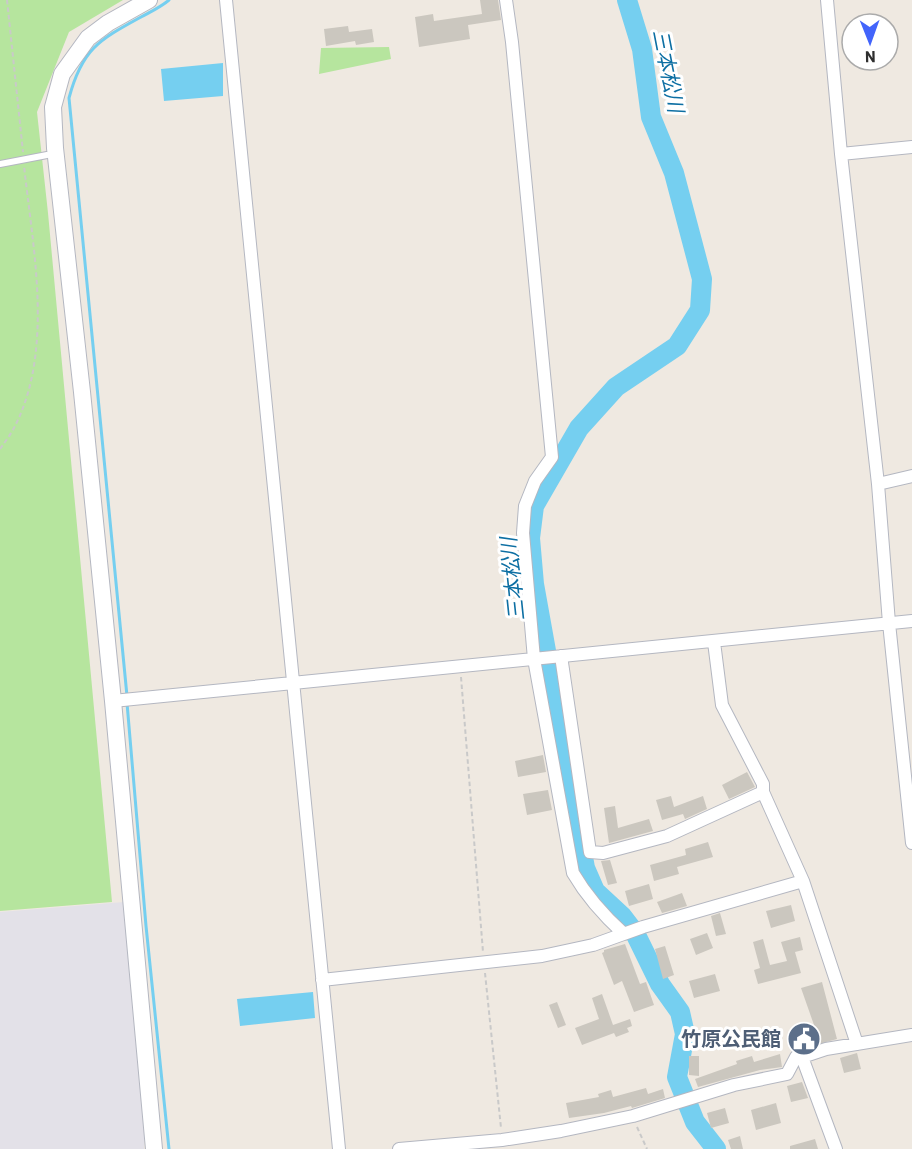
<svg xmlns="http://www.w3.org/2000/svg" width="912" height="1149" viewBox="0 0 912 1149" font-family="Barlow,'Noto Sans JP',sans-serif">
	<rect width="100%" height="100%" fill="#efe9e1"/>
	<path fill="#e3e1e8" d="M124 902 145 1128 144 1149H0V912Z"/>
	<path fill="#b6e59e" d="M0 0H123L69 32 37 112 48 213 112 902 0 911Z
		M389 47 391 59 319 74 321 48Z"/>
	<path fill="#75cff0" d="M223 63V96L164 101 161 69Z
		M313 992 315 1018 240 1026 237 999Z"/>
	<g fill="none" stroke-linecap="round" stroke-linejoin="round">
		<path stroke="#75cff0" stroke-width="3" d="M127 696 69 98C82 49 99 40 141 17 150 12 161 7 169 0
			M127 703 146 926 169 1149"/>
		<path stroke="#75cff0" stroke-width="20" d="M627 0 642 49 651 117 674 173 702 279 700 310 677 346 616 387 579 428 534 506 530 538 534 584 585 868 595 891 622 916 635 933 660 984 680 1012 685 1034 677 1077 695 1122 716 1149"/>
	</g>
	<path fill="#cbc7bf" d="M480 0H498L501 20 468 25 470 39 419 47 415 17 433 14 434 21 482 14Z
		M348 26 349 32 372 29 374 42 356 45 355 41 326 46 324 29Z
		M543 755 546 772 518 777 515 761Z
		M747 772 755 787 729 799 722 785Z
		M548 790 552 810 527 815 523 794Z
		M671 796 674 807 703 796 707 809 685 819 683 814 662 820 656 800Z
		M615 806 618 828 649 819 653 831 609 843 604 808Z
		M708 842 713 857 677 867 679 874 654 881 650 865 686 855 685 849Z
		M610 860 617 883 608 885 601 861Z
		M649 884 653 899 629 906 625 891Z
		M682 893 687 906 662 913 657 902Z
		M791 905 795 921 771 928 766 911Z
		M720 913 726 934 716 936 711 916Z
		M707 933 713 948 696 955 690 939Z
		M800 937 803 950 795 952 801 973 758 984 754 970 760 968 753 942 763 939 770 965 787 961 781 942Z
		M625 944 640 984 646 982 654 1005 634 1012 622 981 614 985 602 953 604 952V950Z
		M665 946 674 975 663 979 655 949Z
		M715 974 720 991 694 998 689 981Z
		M822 982 837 1039 801 1049 796 1030 814 1025 801 988Z
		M602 994 613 1025 630 1019 632 1026 627 1028 629 1032 616 1037 614 1033 582 1045 575 1028 599 1019 592 998Z
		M557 1002 566 1025 558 1028 549 1005Z
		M857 1053 861 1069 844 1073 840 1058Z
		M780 1054 782 1067 760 1070 698 1087 695 1079 737 1064 736 1061 752 1056 754 1062Z
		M689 1056H699V1076L689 1075Z
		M802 1082 808 1098 791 1102 787 1086Z
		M646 1088 648 1094 663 1089 665 1098 632 1108 631 1106 604 1113 569 1118 566 1103 599 1097 598 1094 611 1090 613 1097Z
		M776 1103 781 1123 756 1130 751 1110Z
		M725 1108 729 1123 711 1128 707 1113Z
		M740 1136 743 1149H731L728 1140Z
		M815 1139 818 1149H790V1146Z"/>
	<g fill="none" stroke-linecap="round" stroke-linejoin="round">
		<g stroke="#b4b7c1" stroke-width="8">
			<path id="lane" d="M0 164 47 155"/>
		</g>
		<g stroke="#b4b7c1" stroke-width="14">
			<path id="street" d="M226 0 339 1149
				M506 0 512 42 552 457 535 481 525 506 523 533 534 659 573 873C587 897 603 915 624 934
				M827 0 841 154 878 484 889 623 912 843
				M841 154 912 147
				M878 484 912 476
				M714 642 722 705 763 784V792L803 881 857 1044
				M561 656 590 852 603 853 667 836 763 792
				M113 701 912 621
				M322 980 542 956 593 945 643 927 803 881
				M802 1057 836 1149
				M399 1149 502 1140 561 1131 633 1116 734 1085 787 1074 796 1057H802L826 1049 912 1035"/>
		</g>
		<g stroke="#b4b7c1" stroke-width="18">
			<path id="secondary" d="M149 0 108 23 88 38 62 74 53 107 55 148 82 392 113 701 154 1149"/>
		</g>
		<path stroke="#c9c9c9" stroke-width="2" stroke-dasharray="4.5 3" stroke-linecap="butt" d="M7 0 23 152
			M0 449C5 442 11 434 15 426 54 349 33 249 24 166
			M461 677 483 952
			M485 973 501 1128
			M637 1127 647 1149"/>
		<use href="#lane" stroke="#fff" stroke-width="6"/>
		<use href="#street" stroke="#fff" stroke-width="12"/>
		<use href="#secondary" stroke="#fff" stroke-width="16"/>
	</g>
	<defs>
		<g id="civic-disc" transform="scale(1.725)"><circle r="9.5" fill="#5c6f8a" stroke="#fff"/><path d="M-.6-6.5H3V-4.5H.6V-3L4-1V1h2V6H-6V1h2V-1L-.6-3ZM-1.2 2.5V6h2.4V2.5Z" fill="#fff"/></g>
	</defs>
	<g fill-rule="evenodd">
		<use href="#civic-disc" x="804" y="1039"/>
	</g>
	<g text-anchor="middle" stroke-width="6" stroke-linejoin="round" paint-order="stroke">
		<g font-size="20" font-weight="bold" fill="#4e5e75" stroke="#fff" text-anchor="end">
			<text x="781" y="1046">竹原公民館</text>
		</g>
		<g font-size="21" font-style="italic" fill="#0d6fa3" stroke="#fff">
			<text transform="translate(668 71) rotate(79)" y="7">三本松川</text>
			<text transform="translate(513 579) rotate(-96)" y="7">三本松川</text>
		</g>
	</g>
	<g transform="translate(870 42) rotate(179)"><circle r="28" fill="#ffffff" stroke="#ababab" stroke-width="1.5"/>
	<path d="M0-4.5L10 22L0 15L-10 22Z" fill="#4264fb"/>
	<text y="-9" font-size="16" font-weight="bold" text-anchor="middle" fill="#2e2e2e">N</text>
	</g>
</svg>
